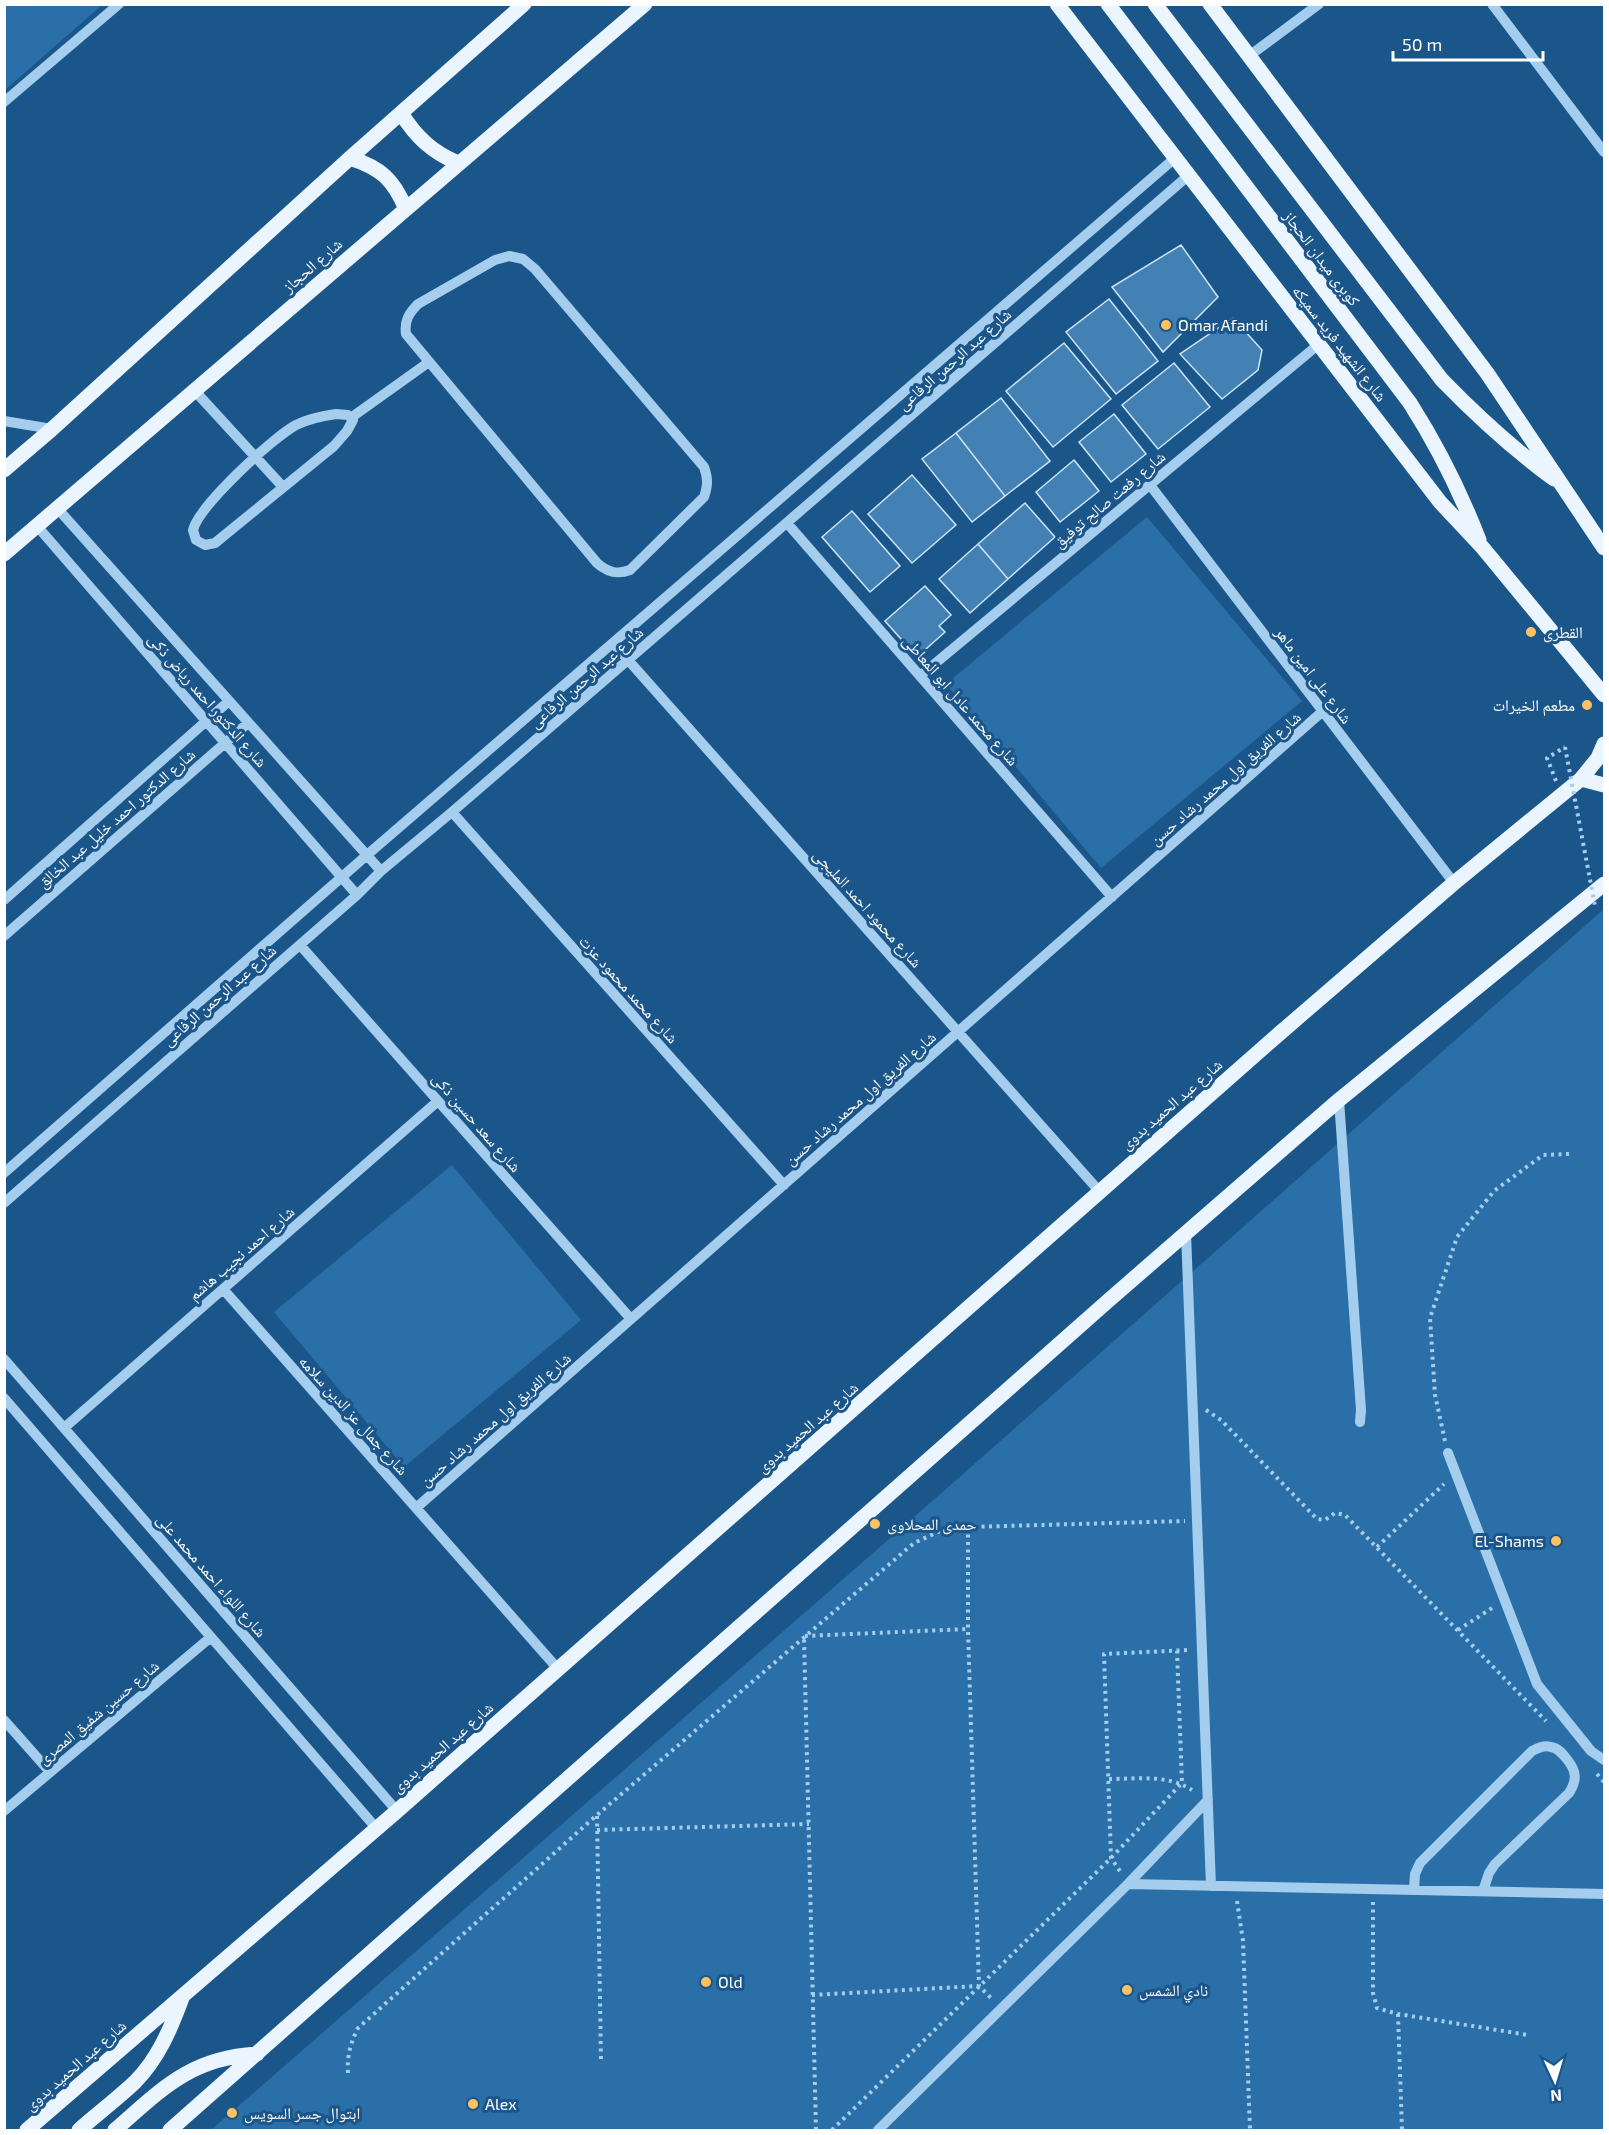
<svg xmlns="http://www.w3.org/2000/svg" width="1609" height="2135" viewBox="0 0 1609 2135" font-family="'Exo 2','Noto Naskh Arabic',sans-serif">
	<rect width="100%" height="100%" fill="#1b568b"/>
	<path fill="#2a6fa7" d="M5 4H102V5L5 90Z
		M1147 517 1302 701 1101 868 946 684Z
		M1604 909V2130H211L888 1540Z
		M452 1165 581 1320 404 1467 274 1312Z"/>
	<path fill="#4380b3" stroke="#cbe4f9" stroke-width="1.5" d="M1181 245 1218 297 1163 352 1112 287Z
		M1109 299 1158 361 1116 394 1066 332Z
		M1233 318 1262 350 1258 370 1222 399 1180 354Z
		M1064 343 1111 399 1053 447 1006 391Z
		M1174 363 1210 407 1158 449 1122 405Z
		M1001 398 1050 461 1005 496 956 433Z
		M1114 414 1146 454 1111 482 1079 442Z
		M956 433 1005 496 972 522 922 459Z
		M1074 460 1099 491 1060 522 1036 492Z
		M912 475 956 525 912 563 868 514Z
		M1025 503 1055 537 1008 579 978 544Z
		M852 511 900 566 870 592 822 537Z
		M978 544 1008 579 970 613 939 579Z
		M925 586 951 615 939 626 945 632 917 657 885 621Z"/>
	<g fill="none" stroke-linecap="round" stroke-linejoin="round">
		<path stroke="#a5cded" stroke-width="4" stroke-dasharray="3 4.5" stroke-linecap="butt" d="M1556 781 1547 758 1565 747
			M1206 1410 1221 1420 1317 1519 1325 1520 1335 1513 1345 1515 1546 1721
			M1445 1441 1435 1395 1430 1318 1457 1237 1494 1191 1543 1155 1569 1154
			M968 1527V1629L979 1986 993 2000
			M1377 1547 1444 1484
			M1458 1630 1492 1608
			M1597 1774 1604 1782
			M1109 1779C1138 1779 1167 1774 1192 1790
			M597 1816 601 2061
			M597 1830 809 1824
			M1120 1871 1111 1858 1104 1654 1189 1650
			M1237 1901 1243 1941 1250 2130
			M1373 1902V1993L1377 2008 1398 2014 1528 2035
			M812 1995 978 1986
			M1398 2014 1402 2130
			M348 2073C347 2056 350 2044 358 2028L597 1815 914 1543 940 1531 968 1527 1185 1521
			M816 2130 804 1636 968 1629
			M832 2130 1111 1858 1182 1783 1177 1651"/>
		<path stroke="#a5cded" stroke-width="10" d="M1492 4 1604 152
			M1249 56 1319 4
			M4 102 119 4
			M509 256 523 259 535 269 704 467C708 478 708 485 704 497L630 570C617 575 607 572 597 563L406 334C404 321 409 313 418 304L495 260Z
			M194 390 283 487
			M336 414 348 415 353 420 347 431 334 446 215 543 205 545 196 540 193 530C199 506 272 438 296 425 308 419 322 416 336 414Z
			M352 417 429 362
			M4 421 52 429
			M1150 485 1454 883
			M57 508 381 871
			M787 523 1112 897
			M37 526 357 895
			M613 643 1100 1192
			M920 676 1319 344
			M452 812 784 1185
			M4 900 229 701
			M4 936 248 723
			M300 945 631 1319
			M1339 1100 1361 1410 1360 1422
			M4 1173 367 855 1175 158
			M4 1203 357 895 381 871 452 812 1189 175
			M1186 1233 1211 1886
			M223 1289 558 1669
			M4 1359 397 1811
			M4 1398 377 1829
			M64 1428 438 1101
			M1448 1453 1537 1684 1591 1751 1604 1760
			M416 1508 1323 711
			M4 1720 50 1772
			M4 1811 211 1637
			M1128 1884 1604 1894
			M1414 1890 1415 1874 1420 1863 1532 1751C1538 1748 1544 1745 1551 1747 1558 1748 1562 1753 1566 1758 1576 1770 1578 1779 1569 1793L1495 1864 1489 1873 1483 1891
			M878 2130 1128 1884 1208 1800"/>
		<path stroke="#ebf5ff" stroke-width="15" d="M1057 4 1440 502 1483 548 1604 695
			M1108 4 1410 403C1438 447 1460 491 1479 540
			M1155 4 1442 380C1477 416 1513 449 1554 479
			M1210 4 1487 373 1604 548
			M401 113C416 137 432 152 458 163
			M350 158C381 168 393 179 406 209
			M4 470 52 429 350 158 524 4
			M4 554 645 4
			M1581 779 1604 785
			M27 2130 397 1811 1280 1033 1454 883 1581 779 1598 758 1604 744
			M79 2130C97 2114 117 2099 135 2082 158 2059 171 2028 182 1998
			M115 2130C162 2089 190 2058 257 2054
			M170 2130 1109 1300 1339 1100 1604 884"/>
		<path stroke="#a5cded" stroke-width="4" stroke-dasharray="3 4.5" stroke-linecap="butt" d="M1565 747 1595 906"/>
	</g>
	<g fill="#ffc262" stroke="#1b568b" stroke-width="2">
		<circle cx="1166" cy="325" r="6"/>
		<circle cx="1531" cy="632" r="6"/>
		<circle cx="1587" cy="705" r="6"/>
		<circle cx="875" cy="1524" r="6"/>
		<circle cx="1556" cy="1541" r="6"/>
		<circle cx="706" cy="1982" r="6"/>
		<circle cx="1127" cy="1990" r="6"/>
		<circle cx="473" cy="2104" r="6"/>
		<circle cx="232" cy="2113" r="6"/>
	</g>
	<g text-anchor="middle" stroke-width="6" stroke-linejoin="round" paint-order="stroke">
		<g font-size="16" fill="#fff" stroke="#1b568b">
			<text transform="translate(1322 258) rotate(53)" y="6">كوبرى ميدان الحجاز</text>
			<text transform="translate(312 265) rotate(-41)" y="6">شارع الحجاز</text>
			<text transform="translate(1340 343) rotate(52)" y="6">شارع الشهيد فريد سميكه</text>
			<text transform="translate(954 359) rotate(-41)" y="6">شارع عبد الرحمن الرفاعى</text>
			<text transform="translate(1109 499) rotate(-40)" y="6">شارع رفعت صالح توفيق</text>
			<text transform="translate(1314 675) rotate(53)" y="6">شارع على امين ماهر</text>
			<text transform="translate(586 677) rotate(-41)" y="6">شارع عبد الرحمن الرفاعى</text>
			<text transform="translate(208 700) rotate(49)" y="6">شارع الدكتور احمد رياض ذكى</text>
			<text transform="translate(961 700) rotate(49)" y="6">شارع محمد عادل ابو المعاطى</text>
			<text transform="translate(1225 778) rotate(-41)" y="6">شارع الفريق اول محمد رشاد حسن</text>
			<text transform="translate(116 818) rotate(-41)" y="6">شارع الدكتور احمد خليل عبد الخالق</text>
			<text transform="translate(868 908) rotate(48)" y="6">شارع محمود احمد المليجى</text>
			<text transform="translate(629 989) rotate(48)" y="6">شارع محمد محمود عزت</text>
			<text transform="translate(219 995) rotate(-41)" y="6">شارع عبد الرحمن الرفاعى</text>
			<text transform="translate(860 1098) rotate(-41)" y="6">شارع الفريق اول محمد رشاد حسن</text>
			<text transform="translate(1171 1104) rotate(-41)" y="6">شارع عبد الحميد بدوى</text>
			<text transform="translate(477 1122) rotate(49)" y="6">شارع سعد حسين ذكى</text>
			<text transform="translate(241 1253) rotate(-41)" y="6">شارع احمد نجيب هاشم</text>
			<text transform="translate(354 1415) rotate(48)" y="6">شارع جمال عز الدين سلامه</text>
			<text transform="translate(495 1419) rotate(-41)" y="6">شارع الفريق اول محمد رشاد حسن</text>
			<text transform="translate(807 1427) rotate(-41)" y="6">شارع عبد الحميد بدوى</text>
			<text transform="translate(212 1575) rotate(49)" y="6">شارع اللواء احمد محمد على</text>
			<text transform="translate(98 1712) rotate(-40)" y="6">شارع حسين شفيق المصرى</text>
			<text transform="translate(442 1747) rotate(-41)" y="6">شارع عبد الحميد بدوى</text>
			<text transform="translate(75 2065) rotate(-41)" y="6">شارع عبد الحميد بدوى</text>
		</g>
		<g font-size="16" fill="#fff" stroke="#1b568b" text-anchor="start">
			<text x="1178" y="331">Omar Afandi</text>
			<text x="1543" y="638">القطرى</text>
			<text x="1575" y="711" text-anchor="end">مطعم الخيرات</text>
			<text x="887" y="1530">حمدى المحلاوى</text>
			<text x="1544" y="1547" text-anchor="end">El-Shams</text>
			<text x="718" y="1988">Old</text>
			<text x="1139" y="1996">نادي الشمس</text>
			<text x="485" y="2110">Alex</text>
			<text x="244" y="2119">ابتوال جسر السويس</text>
		</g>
	</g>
	<rect width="1609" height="2135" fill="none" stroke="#ffffff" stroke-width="12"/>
	<g transform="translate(1555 2081) rotate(176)" stroke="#1b568b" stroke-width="4.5" paint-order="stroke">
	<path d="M0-4.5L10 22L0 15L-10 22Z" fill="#ffffff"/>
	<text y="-9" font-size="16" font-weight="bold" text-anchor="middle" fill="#ffffff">N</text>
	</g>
	<path d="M1393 51v9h150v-9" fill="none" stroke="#ffffff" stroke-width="3"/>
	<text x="1402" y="51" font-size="18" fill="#ffffff" stroke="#1b568b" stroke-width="4.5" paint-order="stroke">50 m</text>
</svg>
